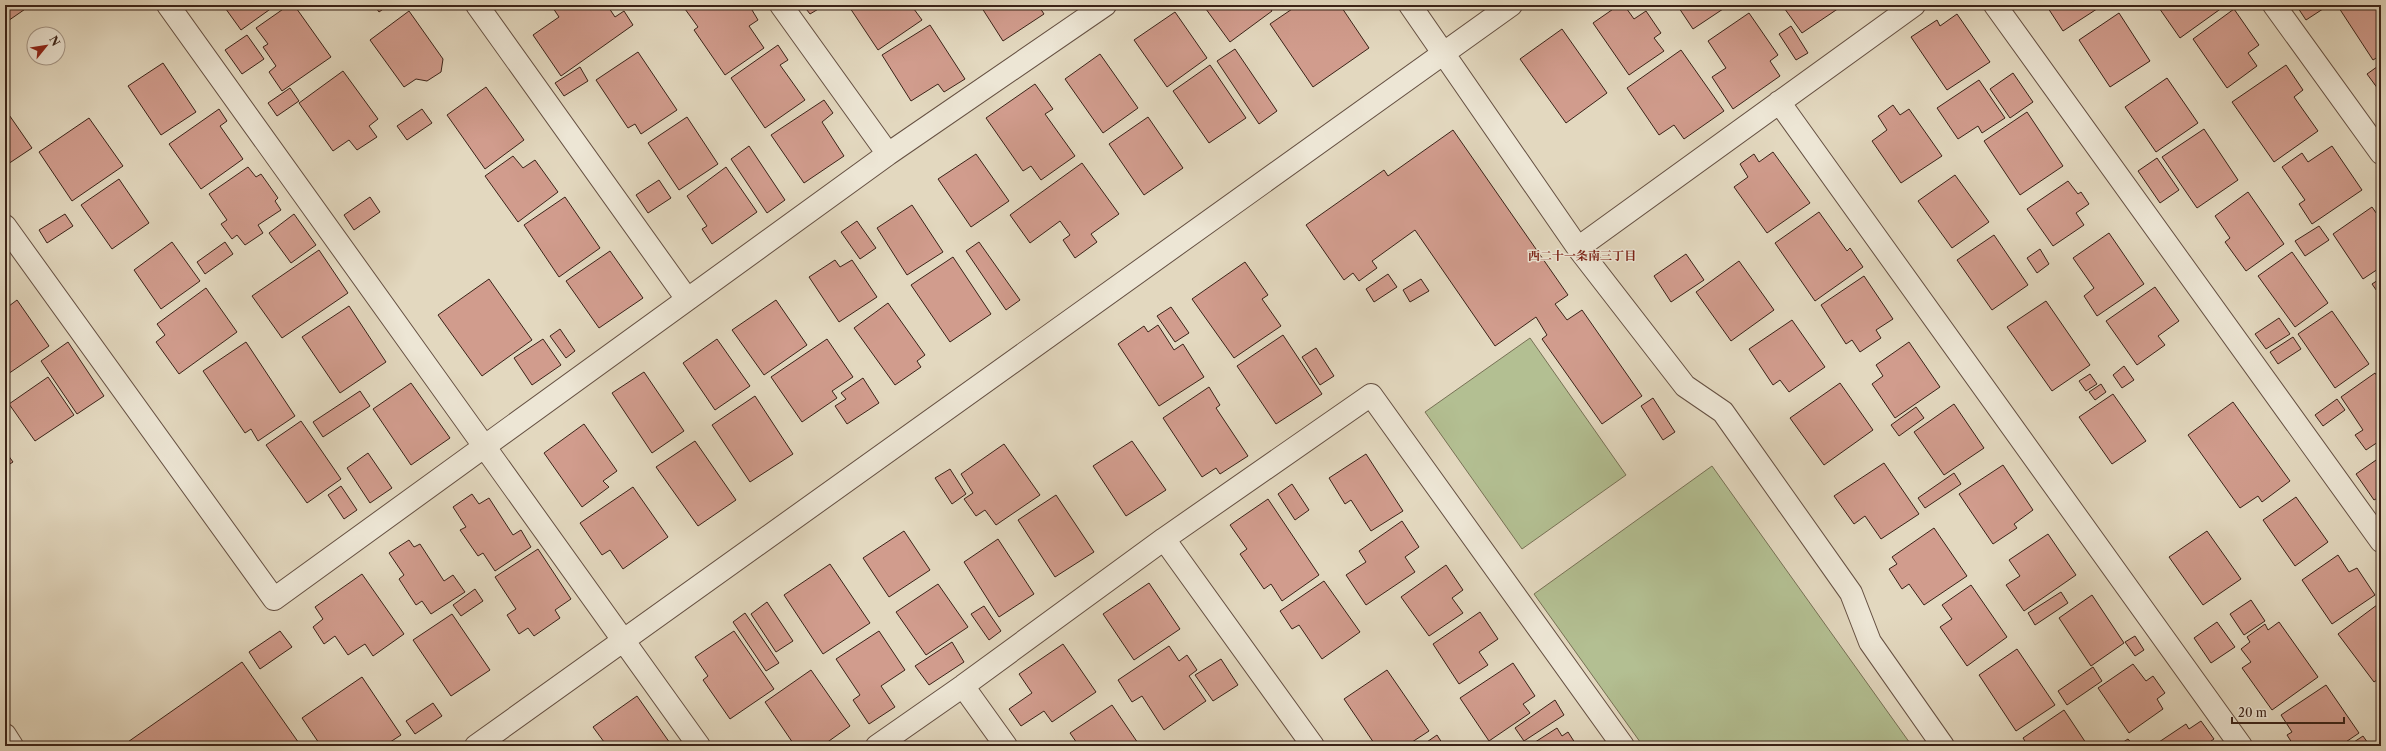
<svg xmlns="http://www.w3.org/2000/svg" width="2386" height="751" viewBox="0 0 2386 751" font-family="'Libre Caslon Text','Noto Serif JP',serif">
	<rect width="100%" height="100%" fill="#e3d8bf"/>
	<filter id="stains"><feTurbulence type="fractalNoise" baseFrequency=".005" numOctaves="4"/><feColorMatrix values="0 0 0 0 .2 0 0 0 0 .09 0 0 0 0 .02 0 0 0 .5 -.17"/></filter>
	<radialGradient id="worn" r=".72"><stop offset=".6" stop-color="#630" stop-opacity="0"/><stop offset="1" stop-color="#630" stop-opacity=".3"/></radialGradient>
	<path fill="#b3bf92" stroke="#777155" d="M1530 338 1626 475 1522 549 1425 412Z
		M1712 466 1912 746H1643L1534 594Z"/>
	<path fill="#d19c8d" stroke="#3b2318" d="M5 5H31L5 23Z
		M223 5H276L241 30Z
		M289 5H294L331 57 282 91 269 72 276 66 263 47 268 44 256 28Z
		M374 5H389L379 12Z
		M551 5H607L615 17 624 11 633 25 561 76 533 35 559 17Z
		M691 5H749L758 20 749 26 764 48 725 75 694 30 698 27 685 9Z
		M803 5H825L810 14Z
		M848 5H911L922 20 878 50Z
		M980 5H1038L1044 14 1003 41Z
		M1203 5H1268L1272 11 1230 42Z
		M1298 5H1340L1369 48 1313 87 1270 24Z
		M1619 5H1624L1634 19 1646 11 1661 33 1654 38 1664 51 1629 75 1593 23Z
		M1630 5H1641L1634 10Z
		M1677 5H1729L1693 29Z
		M1782 5H1837L1839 8 1802 33Z
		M2046 5H2103L2063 31Z
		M2157 5H2226L2180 38Z
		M2296 5H2329L2306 20Z
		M2343 5H2381V55L2373 60 2339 8Z
		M2234 9 2259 45 2248 53 2257 66 2227 88 2193 39Z
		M409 11 443 59 441 72 427 81 416 79 404 87 370 40Z
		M1175 12 1207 58 1167 87 1134 40Z
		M1749 13 1778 55 1770 61 1780 76 1733 109 1712 77 1726 68 1708 41Z
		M2119 13 2150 61 2110 87 2079 40Z
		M1957 14 1990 62 1947 90 1911 37 1937 20 1940 26Z
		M930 25 965 79 944 92 938 84 911 101 882 55Z
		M1791 26 1808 53 1796 60 1779 34Z
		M1562 29 1607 93 1566 123 1520 59Z
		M247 35 264 59 242 74 225 50Z
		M778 45 788 60 780 65 805 100 765 128 731 78Z
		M1235 49 1277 111 1259 124 1217 61Z
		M1681 50 1724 111 1684 139 1674 125 1659 135 1627 88Z
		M638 52 677 110 641 134 635 124 628 128 596 80Z
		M1100 54 1138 108 1103 133 1065 79Z
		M163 63 196 112 161 135 128 86Z
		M2381 64V93L2367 74Z
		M1210 65 1246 118 1209 143 1173 91Z
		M2286 65 2303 90 2294 97 2318 131 2274 162 2232 102Z
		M580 67 588 81 564 96 555 83Z
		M343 71 378 119 369 126 377 137 357 150 349 140 333 151 299 103Z
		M2013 73 2033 102 2010 118 1990 89Z
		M2167 78 2198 123 2156 152 2125 107Z
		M1979 80 2005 118 1982 133 1978 126 1958 139 1937 108Z
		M1035 84 1053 109 1045 114 1075 156 1041 180 1031 166 1023 171 986 118Z
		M486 87 524 140 485 169 447 115Z
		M290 88 299 101 277 116 268 103Z
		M824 100 833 113 822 122 844 156 804 183 771 135Z
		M1893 105 1900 115 1909 109 1942 156 1901 183 1872 141 1887 130 1878 116Z
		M5 109 32 148 5 166Z
		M219 109 227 121 220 126 243 159 201 189 169 144Z
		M422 109 432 123 407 140 397 126Z
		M2027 112 2063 166 2020 195 1984 141Z
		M687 117 718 164 679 190 648 143Z
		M1148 117 1183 168 1144 195 1109 144Z
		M89 118 123 166 72 201 39 152Z
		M2204 129 2238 180 2197 208 2162 157Z
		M1453 130 1568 295 1555 304 1567 320 1582 310 1642 396 1602 424 1542 339 1547 335 1536 317 1495 346 1415 230 1372 261 1377 268 1359 281 1353 273 1344 280 1306 225 1384 170 1388 176Z
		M749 146 785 200 767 213 731 159Z
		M2332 146 2362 190 2312 224 2299 204 2305 200 2282 167 2302 153 2308 162Z
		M1773 152 1810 203 1767 233 1734 187 1748 177 1740 164 1754 154 1759 162Z
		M976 154 1009 201 971 227 938 179Z
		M513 156 523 168 535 160 558 192 518 222 485 176Z
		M2157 158 2179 190 2160 203 2138 171Z
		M1082 163 1119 214 1091 234 1097 242 1075 258 1063 240 1070 235 1060 221 1030 243 1010 215Z
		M248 167 256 177 261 174 278 198 275 201 281 210 258 225 263 233 245 245 237 235 232 239 221 224 227 220 209 194Z
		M726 167 757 212 712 244 702 229 707 226 687 196Z
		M1955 175 1989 222 1952 248 1918 201Z
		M119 179 149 223 112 249 81 205Z
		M659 180 671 198 648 213 636 195Z
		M2068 181 2078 194 2081 192 2089 204 2076 213 2084 225 2053 246 2027 209Z
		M2248 192 2284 244 2246 271 2225 242 2230 238 2215 216Z
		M370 197 380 212 354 230 344 215Z
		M565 197 600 248 559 277 524 225Z
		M912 205 943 252 907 275 877 228Z
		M2372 207 2381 220V267L2363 279 2333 234Z
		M1819 212 1847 251 1850 248 1863 267 1815 301 1775 243Z
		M65 214 73 226 47 243 39 230Z
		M294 214 316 245 291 263 269 233Z
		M857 221 876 248 860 259 841 232Z
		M2319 226 2329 240 2305 256 2295 241Z
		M2109 233 2144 284 2097 316 2084 296 2094 288 2073 258Z
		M1994 235 2028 285 1992 310 1957 260Z
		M172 242 200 281 161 309 134 270Z
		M225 242 233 254 205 274 197 262Z
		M979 242 1020 300 1006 310 966 251Z
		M2040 249 2049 264 2037 273 2027 258Z
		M319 250 348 293 282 338 252 296Z
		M610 251 643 298 599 328 566 281Z
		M2292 252 2328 303 2295 327 2258 276Z
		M1686 254 1704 280 1671 302 1654 276Z
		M953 257 991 314 950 342 911 285Z
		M835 260 840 267 852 260 877 297 839 322 809 277Z
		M1739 261 1774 310 1731 341 1696 292Z
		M1245 262 1268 295 1262 299 1281 326 1234 358 1192 299Z
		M1388 274 1397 287 1374 302 1366 289Z
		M1864 276 1893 319 1876 330 1881 338 1860 352 1852 340 1846 344 1821 305Z
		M2381 278V297L2372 284Z
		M489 279 532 340 482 376 438 315Z
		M1421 279 1429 291 1410 302 1403 290Z
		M2155 287 2179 321 2158 336 2165 345 2137 365 2106 321Z
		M206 288 237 332 179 374 156 342 165 335 157 324Z
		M17 300 49 346 5 376V309Z
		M776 300 807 345 764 375 732 330Z
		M2046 301 2090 365 2052 391 2007 327Z
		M888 303 925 355 917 361 921 367 895 385 854 328Z
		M349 306 386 362 340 393 302 337Z
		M1171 307 1189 333 1175 342 1157 316Z
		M2332 311 2369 364 2335 388 2298 334Z
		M2279 318 2290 334 2266 349 2255 334Z
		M1792 320 1825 367 1789 392 1780 380 1773 385 1749 349Z
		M1158 325 1174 350 1183 344 1204 377 1159 406 1118 344 1144 326 1148 332Z
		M560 329 575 351 566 358 550 336Z
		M1283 335 1322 394 1276 424 1237 366Z
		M2293 337 2301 349 2278 364 2270 352Z
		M543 339 561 365 532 385 514 358Z
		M717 339 750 386 715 410 683 363Z
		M827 339 853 377 832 391 837 398 802 422 771 377Z
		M68 342 104 396 77 414 41 361Z
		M246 342 295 416 258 441 251 429 245 433 203 371Z
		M1909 342 1940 387 1895 418 1872 384 1883 376 1876 365Z
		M1316 348 1334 376 1320 385 1302 357Z
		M2124 366 2134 380 2122 388 2113 375Z
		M644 372 684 431 652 453 612 393Z
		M2375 373 2381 382V440L2366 450 2355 435 2363 430 2341 397Z
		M2090 374 2097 384 2086 391 2079 381Z
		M48 377 74 415 35 441 9 404Z
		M863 378 879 403 847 424 835 406 846 399 841 393Z
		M411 383 450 438 411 465 373 409Z
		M1840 383 1873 430 1824 465 1790 418Z
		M2101 384 2106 392 2095 400 2089 392Z
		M1209 387 1220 405 1216 408 1248 456 1220 474 1216 468 1202 477 1163 418Z
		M360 391 370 406 323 437 313 422Z
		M2113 394 2146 441 2112 464 2079 417Z
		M755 396 793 454 750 482 712 425Z
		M1653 398 1675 432 1663 440 1641 406Z
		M2337 399 2345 410 2323 426 2315 415Z
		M2233 402 2290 481 2262 502 2258 496 2240 508 2188 435Z
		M1954 404 1984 448 1944 475 1914 432Z
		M1916 407 1924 418 1899 436 1891 425Z
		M301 421 341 479 307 503 266 445Z
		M584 424 617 471 603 481 609 487 582 507 544 453Z
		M695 441 736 500 698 526 656 467Z
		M1132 441 1166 490 1126 516 1093 466Z
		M1004 444 1040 495 996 525 985 510 976 516 964 499 973 493 961 474Z
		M5 451 13 462 5 467Z
		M368 453 392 488 370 503 347 468Z
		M1366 454 1403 511 1371 531 1351 500 1345 504 1329 478Z
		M2379 458 2381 461V496L2374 500 2356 474Z
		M1884 463 1919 514 1881 539 1865 516 1854 524 1834 496Z
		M2003 465 2033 510 2014 524 2017 528 1993 544 1959 494Z
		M950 469 966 494 952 504 935 478Z
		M1954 473 1961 484 1925 508 1918 498Z
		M1292 484 1309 510 1295 520 1278 494Z
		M341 486 357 510 344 519 328 495Z
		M633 487 668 537 623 569 610 550 602 555 580 523Z
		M472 494 479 504 489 498 513 535 521 530 531 547 495 571 483 553 478 556 460 530 466 527 453 507Z
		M1056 495 1094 552 1055 577 1018 520Z
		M2296 497 2328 542 2295 566 2263 520Z
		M1268 499 1319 575 1282 601 1271 584 1264 589 1240 554 1247 549 1230 525Z
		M1402 521 1419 547 1405 557 1415 572 1366 605 1346 575 1366 562 1359 551Z
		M1934 528 1967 576 1924 605 1909 584 1902 589 1889 569 1897 564 1892 557Z
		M904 531 930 570 889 597 863 558Z
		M2207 531 2241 579 2203 605 2169 557Z
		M2048 534 2076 575 2024 611 2006 585 2020 576 2009 560Z
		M998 539 1034 594 999 617 964 562Z
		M409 540 414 547 420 544 444 581 453 575 465 592 431 614 422 601 416 605 399 579 404 575 389 553Z
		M538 549 571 599 555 610 560 618 534 636 528 628 519 634 507 615 516 609 495 577Z
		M2338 555 2349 572 2357 568 2375 595 2332 624 2302 580Z
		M830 564 870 623 823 654 784 595Z
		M1446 565 1463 590 1452 598 1463 613 1429 636 1401 597Z
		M362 574 404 634 373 656 365 644 348 655 335 636 324 644 313 627 323 619 315 607Z
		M1324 581 1360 632 1322 659 1299 625 1292 629 1280 611Z
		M1149 583 1180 629 1134 660 1103 614Z
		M938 584 968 627 926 655 896 612Z
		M1971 585 2007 637 1967 666 1940 627 1952 619 1942 605Z
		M475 589 483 601 461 616 453 605Z
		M2061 592 2068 603 2035 625 2028 613Z
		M2092 595 2124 643 2091 666 2059 618Z
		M2251 600 2265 621 2244 635 2230 614Z
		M767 602 793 641 776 652 751 614Z
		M2381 602V677L2374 682 2338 634Z
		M984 606 1001 631 989 640 971 614Z
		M1480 612 1498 639 1479 652 1488 665 1459 684 1433 644Z
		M745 613 779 663 766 671 733 622Z
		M452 614 490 670 451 696 413 640Z
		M2217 622 2235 647 2211 663 2194 638Z
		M2279 622 2318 677 2272 710 2242 668 2251 662 2241 649 2250 642 2247 637 2265 624 2268 630Z
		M280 631 292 647 260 669 249 652Z
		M734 631 774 689 730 719 703 680 708 676 695 657Z
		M879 631 905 670 881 686 895 707 869 724 853 700 860 695 836 659Z
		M2135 636 2144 650 2135 656 2125 642Z
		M952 642 964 662 929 685 915 666Z
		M1063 644 1096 692 1052 722 1044 711 1021 726 1009 709 1032 693 1019 674Z
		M1169 646 1179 661 1187 655 1197 670 1189 676 1206 701 1164 730 1142 696 1132 702 1118 680Z
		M2017 649 2055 705 2016 731 1979 675Z
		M1221 659 1238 685 1213 701 1195 675Z
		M242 662 301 746H126L125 744Z
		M1513 663 1535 696 1523 704 1530 713 1489 741 1460 698Z
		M2133 664 2146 681 2153 676 2165 693 2157 699 2163 709 2129 733 2098 688Z
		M2093 667 2102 681 2067 705 2058 691Z
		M811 670 850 726 822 746H795L765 702Z
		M1387 670 1429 731 1406 746H1376L1344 699Z
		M362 677 401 735 384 746H321L302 718Z
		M2326 685 2359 733 2340 746H2294L2287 735 2292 732 2281 715Z
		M637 696 672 746H607L593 727Z
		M1555 700 1564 715 1524 741 1515 728Z
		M433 703 442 716 415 734 406 721Z
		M1112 705 1140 746H1079L1070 733Z
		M2064 710 2088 746H2028L2023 738Z
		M2201 721 2214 739 2204 746H2153L2186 724 2189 729Z
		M1557 728 1562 736 1568 732 1577 746H1529Z
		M1437 735 1444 746H1421Z
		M2363 736 2370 746H2348Z
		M2128 739 2134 746H2117Z"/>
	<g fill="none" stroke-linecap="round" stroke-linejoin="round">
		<g stroke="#655042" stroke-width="24">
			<path id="minor" d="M168 5 699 746
				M477 5 687 299
				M781 5 888 154
				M1410 5 1578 248 1685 386 1723 412 1851 593 1870 642 1943 746
				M1995 5 2381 541
				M2274 5 2381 153
				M1779 102 2241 746
				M5 226 274 599 888 154 1105 5
				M1578 248 1914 5
				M1164 539 1313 746
				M963 686 1006 746
				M5 735 12 746
				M476 746 1511 5
				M877 746 963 686 1164 539 1371 395 1623 746"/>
		</g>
		<use href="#minor" stroke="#ede6d5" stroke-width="22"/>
	</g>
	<g text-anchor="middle" stroke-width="3" stroke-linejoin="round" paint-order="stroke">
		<g font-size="12" font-weight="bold" fill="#7a1f14" stroke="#ede6d5">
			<text x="1582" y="260">西二十一条南三丁目</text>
		</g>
	</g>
	<rect width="2386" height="751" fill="none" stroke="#e3d8bf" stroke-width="20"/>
	<rect x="6" y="6" width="2374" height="739" fill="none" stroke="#3b2318" stroke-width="2"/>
	<rect x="10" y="10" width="2366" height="731" fill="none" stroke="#3b2318"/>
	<g transform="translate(46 46) rotate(60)"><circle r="19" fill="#ede6d5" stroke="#a69889"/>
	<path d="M0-3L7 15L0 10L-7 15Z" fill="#8f2418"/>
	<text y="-6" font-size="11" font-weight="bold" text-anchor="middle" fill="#3b2318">N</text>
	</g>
	<path d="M2232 717v6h112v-6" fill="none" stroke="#3b2318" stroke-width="2"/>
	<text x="2238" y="717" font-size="12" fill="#3b2318" stroke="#ede6d5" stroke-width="3" paint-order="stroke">20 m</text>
	<rect width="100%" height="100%" filter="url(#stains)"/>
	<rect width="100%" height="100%" fill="url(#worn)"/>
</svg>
